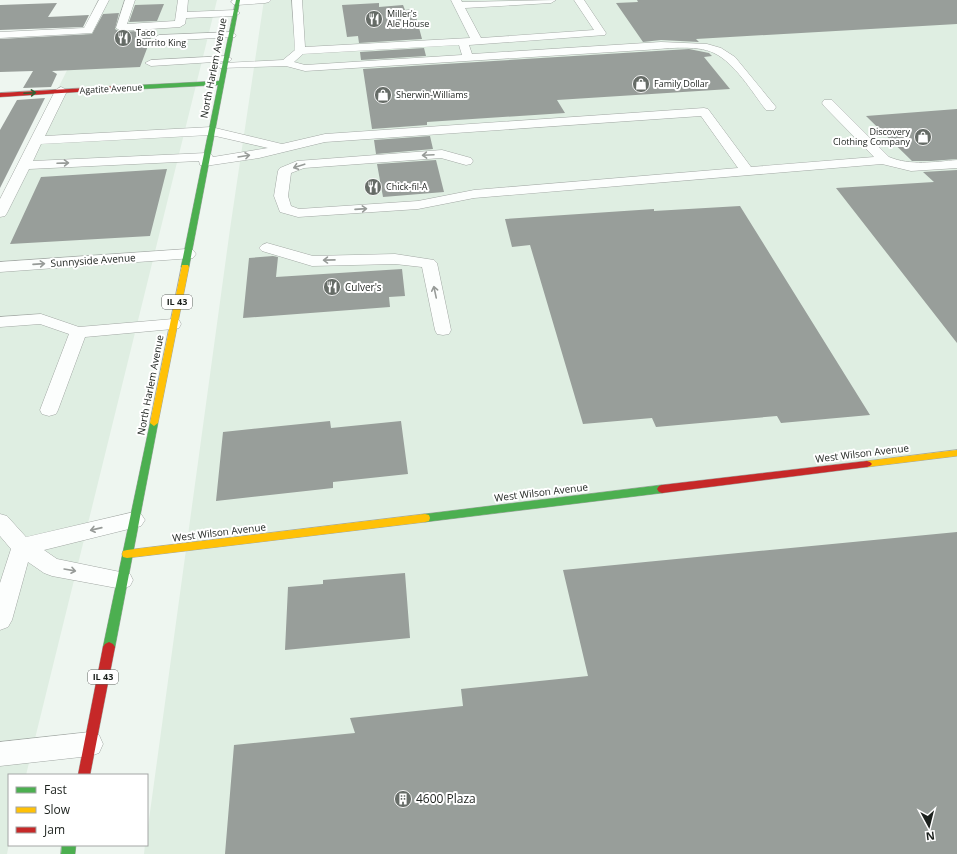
<svg xmlns="http://www.w3.org/2000/svg" width="957" height="854" viewBox="0 0 957 854" font-family="'Open Sans',sans-serif">
	<rect width="100%" height="100%" fill="#eef6f0"/>
	<path fill="#dfeee2" d="M102 0H217L26 775H9V844L7 854H0V205Z
		M264 0H957V854H144L145 845H147V834L230 229Z"/>
	<path fill="#989e9a" d="M637 0H957V24L696 39 699 42 661 40 643 42 616 3 638 2Z
		M57 3 48 17 89 15 83 27 0 30V5Z
		M379 3V7L403 5 405 10 414 9 422 39 359 43 358 36 347 37 342 5Z
		M164 4 157 21 129 22 135 5Z
		M119 13 115 29 120 32 154 30 140 67 52 71 57 74 51 87 23 88 33 71 0 72V39L92 34 103 14Z
		M424 48 426 56 361 60 360 52Z
		M689 49 709 53 712 56 704 57 730 89 557 100 565 113 427 122V125L372 129 363 69Z
		M45 98 0 188V130L17 100Z
		M957 109V159L931 161H912L866 116Z
		M430 136 433 149 376 154 374 140Z
		M436 160 444 192 383 197 377 164Z
		M167 169 150 236 10 244 41 177Z
		M957 170V343L836 188 934 182 923 172Z
		M740 206 870 415 781 423 777 416 656 427 652 418 583 424 530 245 512 247 505 219 654 209V211Z
		M273 256 278 257 276 277 402 269 405 296 389 297 390 307 243 318 249 258Z
		M330 421 331 428 401 421 408 474 333 482V488L216 501 223 432Z
		M957 532V854H225L234 745 355 733 350 718 463 706 461 689 588 676 563 570Z
		M405 573 410 638 285 650 288 587 323 584V580Z"/>
	<g fill="none" stroke-linecap="round" stroke-linejoin="round">
		<g stroke="#a2a8a4" stroke-width="1">
			<path id="lane" d="M99 0H109L92 33 0 38V32L84 28Z
				M125 0H135L127 24 175 21 178 0H188L187 12 235 10 240 13 235 16 186 18 185 24 180 27 121 31 116 28Z
				M292 0H302L305 47 470 38 451 0H461L462 2 556 0 551 3 465 8 481 38 594 30 574 0H584L606 33 605 35 469 45 472 54 661 42 707 44 721 48 735 57 776 107 774 110H766C752 92 735 63 714 53 696 44 663 49 644 50L305 71 286 66 220 68 218 66 220 64 224 63 283 60 295 50ZM459 45 462 55 305 65 294 62 303 54Z
				M231 32 236 35 235 37 159 41 154 38 159 35Z
				M226 56 232 59 230 61 151 66 145 63 151 60Z
				M61 87 65 89 67 91 45 136 211 127 282 144 325 134 704 108 708 109 751 167 874 157 824 106 822 103 824 100H832L889 157C911 166 934 162 957 160V168L911 171 882 164 474 198 418 209 298 217 280 212 274 196 278 171 280 168 297 161 442 150 471 158 473 161 471 164 466 165 441 158 304 168 291 173 288 196 291 206 299 209 418 201 474 190 738 168 701 116 325 142 259 158 205 166 200 165 199 161 29 169 7 213 5 216 0 217V199L55 91 57 89ZM211 135 268 148 213 157 211 154 206 153 33 161 41 144Z
				M267 243 313 256 395 254 434 260 437 263 451 330 449 334 443 335 437 334 435 330 422 267 395 264 312 266 262 251 259 248 262 245Z
				M41 314 79 327 173 319 179 320 181 324 179 328 173 329 85 337 58 410 56 414 49 416 42 414 40 410 69 334 40 324 0 327V317Z
				M134 512 141 514 145 520 141 526 44 550 57 559 130 574 133 580 130 586 122 589 52 576 44 573 28 562 12 620 8 627 0 630V583L11 549 0 536V514L7 516 26 537Z
				M90 732 99 735 103 744 99 753 90 756 0 766V742Z"/>
		</g>
		<g stroke="#a2a8a4" stroke-width="1">
			<path id="street" d="M233 0H271L269 2 265 3 237 5 233 4 231 2Z
				M187 249 193 250 196 254 193 258 0 272V262Z"/>
		</g>
		<g stroke="#a2a8a4" stroke-width="1">
			<path id="fast" d="M236 0H240L189 267 185 269 181 267 218 85 121 90 118 88 121 86 219 81Z
				M154 420 158 423 115 647 113 650 109 652 105 650 103 647 150 423Z
				M662 485 665 486 667 489 665 492 662 493 425 522 421 521 420 518 421 515 425 514Z
				M62 845H76L75 854H61Z"/>
		</g>
		<g stroke="#a2a8a4" stroke-width="1">
			<path id="slow" d="M182 265H188L189 267 158 423 154 426 150 423Z
				M957 450V456L867 467 864 466 862 464 864 462 867 461Z
				M425 514 429 515 430 518 429 521 425 522 127 558 123 557 122 554 123 551 127 550Z"/>
		</g>
		<g stroke="#a2a8a4" stroke-width="1">
			<path id="jam" d="M121 86 124 88 123 89 0 97V93Z
				M867 461 870 462 872 464 870 466 867 467 662 493 659 492 657 489 659 486 662 485Z
				M109 642 113 644 115 647 90 775H78L103 647 105 644Z"/>
		</g>
		<use href="#lane" fill="#fcfefd" fill-rule="evenodd"/>
		<use href="#street" fill="#fcfefd" fill-rule="evenodd"/>
		<use href="#fast" fill="#4caf50" fill-rule="evenodd"/>
		<use href="#slow" fill="#ffc107" fill-rule="evenodd"/>
		<use href="#jam" fill="#c62828" fill-rule="evenodd"/>
	</g>
	<defs><path id="oneway-shaft" d="M-6 0H5M1.5-3L5.5 0L1.5 3" fill="none" stroke-width="1.6" stroke-linecap="round" stroke-linejoin="round"/></defs>
	<use stroke="#326134" href="#oneway-shaft" transform="translate(30 93) rotate(-3)"/>
	<g stroke="#979b98">
		<use href="#oneway-shaft" transform="translate(428 155) rotate(177)"/>
		<use href="#oneway-shaft" transform="translate(244 156) rotate(-9)"/>
		<use href="#oneway-shaft" transform="translate(63 163) rotate(-2)"/>
		<use href="#oneway-shaft" transform="translate(299 166) rotate(162)"/>
		<use href="#oneway-shaft" transform="translate(361 209) rotate(-4)"/>
		<use href="#oneway-shaft" transform="translate(329 260) rotate(179)"/>
		<use href="#oneway-shaft" transform="translate(39 264) rotate(-4)"/>
		<use href="#oneway-shaft" transform="translate(435 292) rotate(-102)"/>
		<use href="#oneway-shaft" transform="translate(96 529) rotate(167)"/>
		<use href="#oneway-shaft" transform="translate(70 570) rotate(10)"/>
	</g>
	<defs>
		<g id="restaurant-disc" transform="scale(0.9)"><circle r="9.5" fill="#666c67" stroke="#fff"/><path d="M-5-6h1v4h1v-4h1v4h1v-4h1v5L-1.5 .5V6h-2V.5L-5-1ZM5-6V6H3V1.5H1.5Q1.5-4 5-6Z" fill="#fff"/></g>
		<g id="shop-disc" transform="scale(0.9)"><circle r="9.5" fill="#666c67" stroke="#fff"/><path d="M-5-2.5h2.3a2.7 3.5 0 0 1 5.4 0H5L5.5 6h-11ZM-1.5-2.5h3a1.5 2.3 0 0 0-3 0Z" fill="#fff"/></g>
		<g id="building-disc" transform="scale(0.9)"><circle r="9.5" fill="#666c67" stroke="#fff"/><path d="M-4-6H4V6H1V3H-1V6H-4ZM-2.5-4.3h1.7v1.8h-1.7ZM.8-4.3h1.7v1.8H.8ZM-2.5-1h1.7V.8h-1.7ZM.8-1h1.7V.8H.8Z" fill="#fff"/></g>
	</defs>
	<g fill-rule="evenodd">
		<use href="#restaurant-disc" x="374" y="19"/>
		<use href="#restaurant-disc" x="123" y="38"/>
		<use href="#shop-disc" x="641" y="84"/>
		<use href="#shop-disc" x="383" y="95"/>
		<use href="#shop-disc" x="923" y="137"/>
		<use href="#restaurant-disc" x="373" y="187"/>
		<use href="#restaurant-disc" x="332" y="287"/>
		<use href="#building-disc" x="403" y="799"/>
	</g>
	<g text-anchor="middle" stroke-width="4" stroke-linejoin="round" paint-order="stroke">
		<g font-size="9" fill="#1c211d" stroke="#fff" text-anchor="start">
			<text x="387" y="17">Miller's<tspan x="387" dy="10">Ale House</tspan></text>
			<text x="136" y="36">Taco<tspan x="136" dy="10">Burrito King</tspan></text>
			<text x="654" y="87">Family Dollar</text>
			<text x="396" y="98">Sherwin-Williams</text>
			<text x="910" y="135" text-anchor="end">Discovery<tspan x="910" dy="10">Clothing Company</tspan></text>
			<text x="386" y="190">Chick-fil-A</text>
		</g>
		<g font-size="9" fill="#1c211d" stroke="#fff">
			<text transform="translate(111 89) rotate(-3)" y="3">Agatite Avenue</text>
		</g>
		<g fill="#fff" stroke="#606461" stroke-width="1">
			<rect x="162" y="295" width="30" height="14" rx="3"/>
			<rect x="88" y="670" width="30" height="14" rx="3"/>
		</g>
		<g font-size="9" font-weight="bold" fill="#1c211d">
			<text x="177" y="305">IL 43</text>
			<text x="103" y="680">IL 43</text>
		</g>
		<g font-size="10" fill="#1c211d" stroke="#fff">
			<text transform="translate(213 68) rotate(-79)" y="4">North Harlem Avenue</text>
			<text transform="translate(93 260) rotate(-4)" y="4">Sunnyside Avenue</text>
			<text transform="translate(150 385) rotate(-79)" y="4">North Harlem Avenue</text>
			<text transform="translate(862 453) rotate(-7)" y="4">West Wilson Avenue</text>
			<text transform="translate(541 492) rotate(-7)" y="4">West Wilson Avenue</text>
			<text transform="translate(219 532) rotate(-7)" y="4">West Wilson Avenue</text>
		</g>
		<g font-size="10" fill="#1c211d" stroke="#fff" text-anchor="start">
			<text x="345" y="291">Culver's</text>
		</g>
		<g font-size="12" fill="#1c211d" stroke="#fff" text-anchor="start">
			<text x="416" y="803">4600 Plaza</text>
		</g>
	</g>
	<rect x="8" y="774" width="140" height="72" fill="#ffffff" stroke="#a4a6a5"/>
	<rect x="16" y="787" width="20" height="6" fill="#4caf50" stroke="#a4a6a5"/>
	<text x="44" y="794" font-size="12" fill="#1c211d">Fast</text>
	<rect x="16" y="807" width="20" height="6" fill="#ffc107" stroke="#a4a6a5"/>
	<text x="44" y="814" font-size="12" fill="#1c211d">Slow</text>
	<rect x="16" y="827" width="20" height="6" fill="#c62828" stroke="#a4a6a5"/>
	<text x="44" y="834" font-size="12" fill="#1c211d">Jam</text>
	<g transform="translate(929 826) rotate(173)" stroke="#ffffff" stroke-width="3" paint-order="stroke">
	<path d="M0-3L7 15L0 10L-7 15Z" fill="#1c211d"/>
	<text y="-6" font-size="11" font-weight="bold" text-anchor="middle" fill="#1c211d">N</text>
	</g>
</svg>
